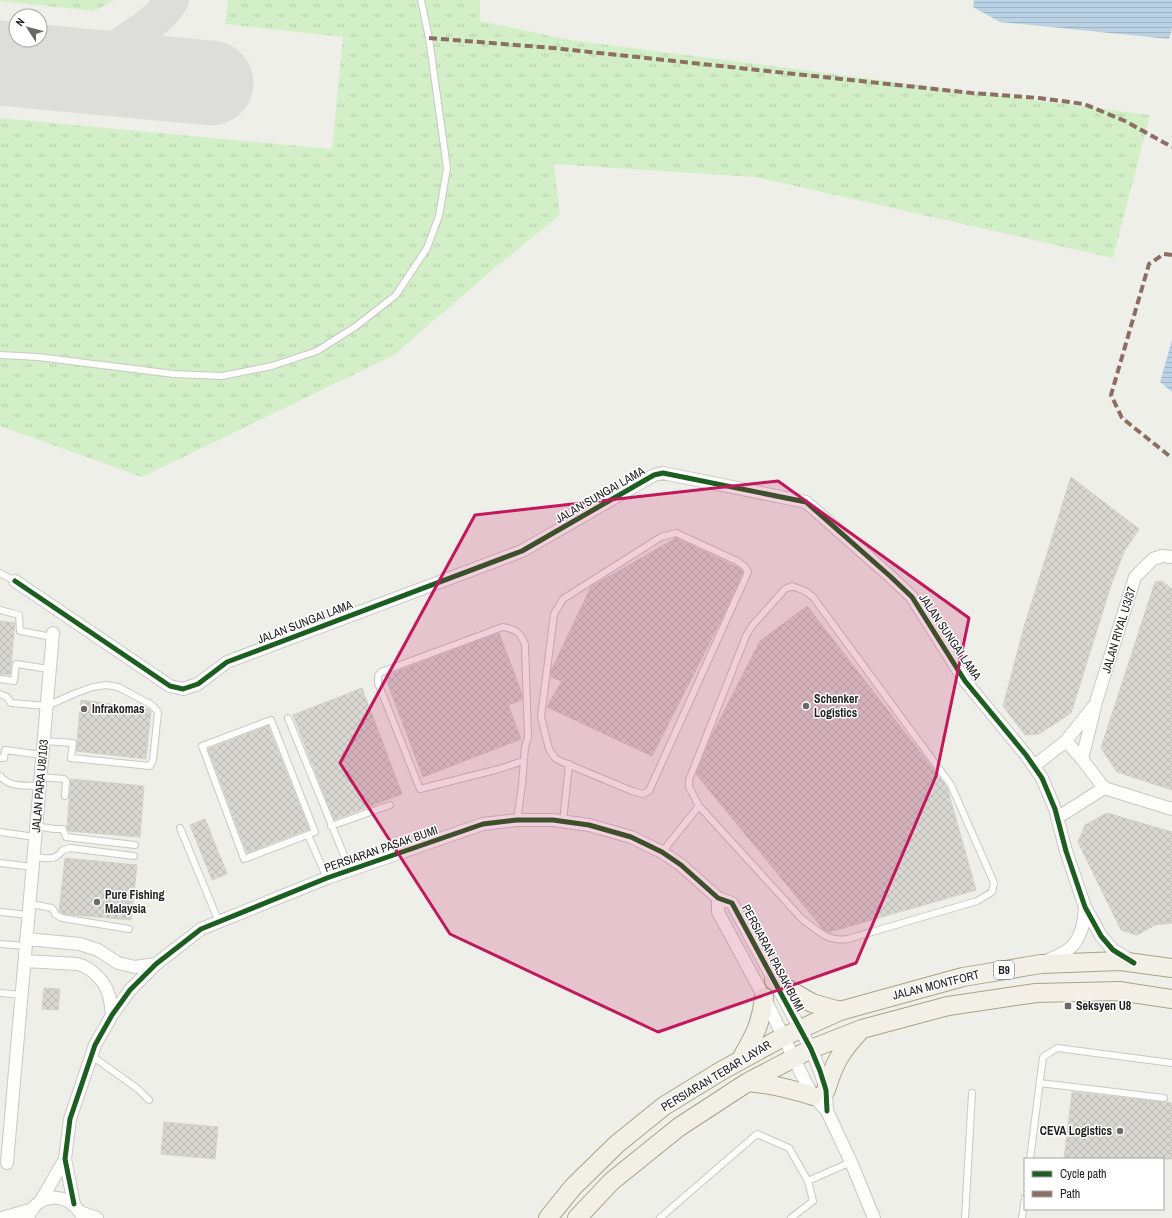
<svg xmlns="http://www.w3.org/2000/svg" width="1172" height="1218" viewBox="0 0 1172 1218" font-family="'Archivo Narrow',sans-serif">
	<defs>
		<pattern id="grass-tufts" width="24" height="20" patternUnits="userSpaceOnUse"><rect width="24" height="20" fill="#d3efc7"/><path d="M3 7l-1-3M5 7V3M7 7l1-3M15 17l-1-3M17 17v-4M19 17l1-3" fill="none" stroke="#b5cdab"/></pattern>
		<pattern id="water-rules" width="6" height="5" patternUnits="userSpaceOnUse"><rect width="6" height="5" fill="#bbd2e4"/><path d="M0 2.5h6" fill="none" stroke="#a0b4c3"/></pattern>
		<pattern id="building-cross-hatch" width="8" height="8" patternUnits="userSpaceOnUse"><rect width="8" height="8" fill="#d8d7d2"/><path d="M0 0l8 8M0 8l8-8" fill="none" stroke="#b9b8b4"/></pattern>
	</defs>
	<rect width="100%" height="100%" fill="#efefea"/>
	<path fill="url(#grass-tufts)" d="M0 0H114L94 11 0 1Z
		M228 0H480V21L570 40 1150 115 1113 258 755 177 554 164 560 215 497 266 394 355 142 477 0 426V118L332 149 343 37 225 24Z"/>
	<path fill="url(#water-rules)" d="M974 0H1172V29L1169 39 1000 22 973 7Z
		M1172 340V392L1160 382Z"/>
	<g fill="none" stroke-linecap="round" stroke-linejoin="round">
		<path stroke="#ddddda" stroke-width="34" d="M30 66C59 63 87 60 114 48 121 45 128 39 134 35 149 26 163 14 172 0"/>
		<path stroke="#ddddda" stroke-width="85" d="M0 63 211 83"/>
	</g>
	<path fill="url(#building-cross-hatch)" stroke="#d3d1cb" d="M1071 477 1139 529 1125 550 1112 582 1071 713 1039 734 1025 735 1003 706 1024 627Z
		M676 538 741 569 743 572 720 622 652 756 547 707 562 681 551 677V671L591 587Z
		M1162 581 1172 589V790L1117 772 1101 748 1155 582Z
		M807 606 947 787 976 890 829 932 823 929 696 774 710 739 760 641Z
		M0 621 15 623 10 675 0 674Z
		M499 633 522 694V700L508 705 521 739 423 777 385 676Z
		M362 688 402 794 334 820 293 715Z
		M81 700 149 709 151 711 146 759 76 751Z
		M268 726 309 829 247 853 208 749Z
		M71 779 144 786 140 837 69 831 67 827Z
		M1107 813 1172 832V923L1155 925 1137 935 1121 930 1078 842 1085 825Z
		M205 819 227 874 212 880 190 825Z
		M65 858 137 865 131 920 63 914 59 912Z
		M44 988 60 989 58 1010 42 1009Z
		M1072 1092 1172 1103V1159H1064Z
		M164 1122 218 1127 215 1159 161 1154Z"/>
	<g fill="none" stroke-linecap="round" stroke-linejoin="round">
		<g stroke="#c8c8c6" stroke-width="8">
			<path id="service" d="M0 355 38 357 174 374 222 376 272 366 317 351 355 327 396 295 427 248 439 216 447 168 429 38 421 0
				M676 533 737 561 744 566 748 572 649 791 643 794 632 791 560 761 555 758 549 749 541 717 554 614 563 599 661 537Z
				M0 573 15 581
				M0 610 19 615 20 631 52 637
				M0 679 14 681 16 664 49 669
				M0 694 7 697 11 703 47 706 76 693 93 687 106 685 118 687 152 705 158 712 153 760 150 766 71 758 73 743 43 741
				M288 718 350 870
				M271 720 315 832 244 859 202 746Z
				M0 758H4L5 750 42 755
				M0 776C10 788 25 785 40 786
				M40 777 64 779 66 781 65 796
				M517 820 522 785 525 747 528 737 525 645C521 633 516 629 503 627L381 672 378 676V683L420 789 499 769 523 761
				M563 822 569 764
				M36 826 54 829H63L66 837 135 845
				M331 826 390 805
				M180 828 219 922
				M0 832 35 837
				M308 835 327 878
				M662 852 699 806 802 919C818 931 827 942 848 939L977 901 992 892 994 883 951 785 813 597 805 591 792 586 785 589 752 626 746 636 689 780V787L699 806
				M34 857C47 858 54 862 63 850L70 848 134 856
				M0 863 33 867
				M30 904 52 908 56 915 62 918 129 929
				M0 912 29 915
				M0 944 26 946
				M0 993 22 995
				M92 1056 138 1089 149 1100
				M1040 1083 1164 1098
				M1030 1159 1043 1057 1057 1048 1172 1063
				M808 1181 851 1162
				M660 1218 757 1134 789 1148 808 1181 813 1201 791 1218
				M965 1218 972 1093
				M1022 1218 1025 1198"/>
		</g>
		<g stroke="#c8c8c6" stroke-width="14">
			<path id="minor" d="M15 581 170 686 183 689 198 684 227 662 522 551 654 475 663 473 806 502 891 577 912 597 965 681 1026 755 1042 778 1055 809 1066 851 1085 907 1101 936 1113 950 1130 960
				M1066 741 1093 707
				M1082 759 1096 702 1135 577 1153 559 1162 556 1172 557
				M1034 766 1066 741 1082 759 1104 788 1057 818
				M1104 788 1172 809
				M718 898V912L764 997 804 1079 813 1096 827 1111 851 1162 874 1218
				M26 939 80 944 98 950 118 963 135 967 156 964
				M25 961 77 964C91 967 106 982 109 996 111 1002 111 1009 112 1015
				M1046 961C1053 958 1062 954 1068 950 1082 939 1084 922 1085 907
				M7 1163 53 633
				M40 1202 65 1159
				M74 1204 65 1159 70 1119 95 1045 112 1015 130 990 156 964 201 929 327 878 483 824 517 820H553L589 825 631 837 662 852 681 865 718 898 732 903 811 1049 820 1071 826 1090 827 1111
				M80 1212 97 1218
				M2 1218 33 1209
				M28 1218C37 1190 72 1192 83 1218"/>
		</g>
		<g stroke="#a6a385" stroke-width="20">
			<path id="primary" d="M774 981 812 1003 840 1011
				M741 1059C754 1036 761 1025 764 997
				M748 1082C770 1084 791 1089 813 1096
				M826 1090C834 1064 840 1052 859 1032
				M548 1218 573 1187 617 1144 664 1106 721 1071 783 1037 840 1011 963 977 1041 964 1120 961 1172 968
				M577 1218 612 1181 679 1127 748 1082 811 1049 862 1029 948 1006 1036 993 1119 991 1172 999"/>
		</g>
		<use href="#service" stroke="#fdfdfc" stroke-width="6"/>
		<use href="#minor" stroke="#fdfdfc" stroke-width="12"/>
		<use href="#primary" stroke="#f2f0e6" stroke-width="18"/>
		<path stroke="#8d6e63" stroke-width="4" stroke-dasharray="8 4" stroke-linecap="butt" d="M429 38 553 48 972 93 1039 98 1084 104 1125 121 1172 147
			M1172 255 1164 254 1149 264 1111 395 1122 418 1172 458"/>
		<g stroke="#fff" stroke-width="8">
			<path id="cycleway" d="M15 581 170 686 183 689 198 684 227 662 522 551 654 475 663 473 806 502 891 577 912 597 965 681 1026 755 1042 778 1055 809 1066 851 1085 907 1101 936 1113 950 1134 963
				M74 1204 65 1159 70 1119 95 1045 112 1015 130 990 156 964 201 929 327 878 483 824 517 820H553L589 825 631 837 662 852 681 865 718 898 732 903 811 1049 820 1071 826 1090 827 1111"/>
		</g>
		<use href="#cycleway" stroke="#1b5e20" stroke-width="5"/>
	</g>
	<path fill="#c2185b" fill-opacity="0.2" stroke="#c2185b" stroke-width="3" stroke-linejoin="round" d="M778 481 969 618 936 776 856 963 658 1032 450 934 340 763 475 515Z"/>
	<g fill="#696967" stroke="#fff" stroke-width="1.5">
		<circle cx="806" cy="706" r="4"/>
		<circle cx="84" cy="709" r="4"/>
		<circle cx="97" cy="902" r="4"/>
		<rect x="1064" y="1002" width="8" height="8" rx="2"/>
		<circle cx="1120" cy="1131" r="4"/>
	</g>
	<g text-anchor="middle" stroke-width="3" stroke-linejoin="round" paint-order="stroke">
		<rect fill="#fff" stroke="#646464" stroke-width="1" x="994" y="961" width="20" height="18" rx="3"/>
		<g font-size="11" font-weight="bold" fill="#212121">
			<text x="1004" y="974">B9</text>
		</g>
		<g font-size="12" fill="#212121" stroke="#fff">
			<text transform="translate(600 495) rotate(-30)" y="4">JALAN SUNGAI LAMA</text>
			<text transform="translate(305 622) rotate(-21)" y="4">JALAN SUNGAI LAMA</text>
			<text transform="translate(1119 630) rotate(-73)" y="4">JALAN RIYAL U3/37</text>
			<text transform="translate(950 637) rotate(56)" y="4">JALAN SUNGAI LAMA</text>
			<text transform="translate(40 786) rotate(-85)" y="4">JALAN PARA U8/103</text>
			<text transform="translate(381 849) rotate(-19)" y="4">PERSIARAN PASAK BUMI</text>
			<text transform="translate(773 958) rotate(62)" y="4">PERSIARAN PASAK BUMI</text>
			<text transform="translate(936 985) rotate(-14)" y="4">JALAN MONTFORT</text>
			<text transform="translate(716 1076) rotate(-31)" y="4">PERSIARAN TEBAR LAYAR</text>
		</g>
		<g font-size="12" font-weight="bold" fill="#212121" stroke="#fff" text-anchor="start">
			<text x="814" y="703">Schenker<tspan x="814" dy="14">Logistics</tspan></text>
			<text x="92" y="713">Infrakomas</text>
			<text x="105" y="899">Pure Fishing<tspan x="105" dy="14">Malaysia</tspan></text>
			<text x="1076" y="1010">Seksyen U8</text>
			<text x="1112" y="1135" text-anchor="end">CEVA Logistics</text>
		</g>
	</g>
	<rect x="1024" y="1158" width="140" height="52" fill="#ffffff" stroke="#a6a6a6"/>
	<rect x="1032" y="1171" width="20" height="6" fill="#1b5e20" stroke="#a6a6a6"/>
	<text x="1060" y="1178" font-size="12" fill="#212121">Cycle path</text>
	<rect x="1032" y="1191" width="20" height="6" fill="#8d6e63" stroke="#a6a6a6"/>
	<text x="1060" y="1198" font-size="12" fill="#212121">Path</text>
	<g transform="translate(28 28) rotate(306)"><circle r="19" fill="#ffffff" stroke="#a6a6a6"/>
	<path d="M0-3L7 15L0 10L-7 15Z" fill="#696967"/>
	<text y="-6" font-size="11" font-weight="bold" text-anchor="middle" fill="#212121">N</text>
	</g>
</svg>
